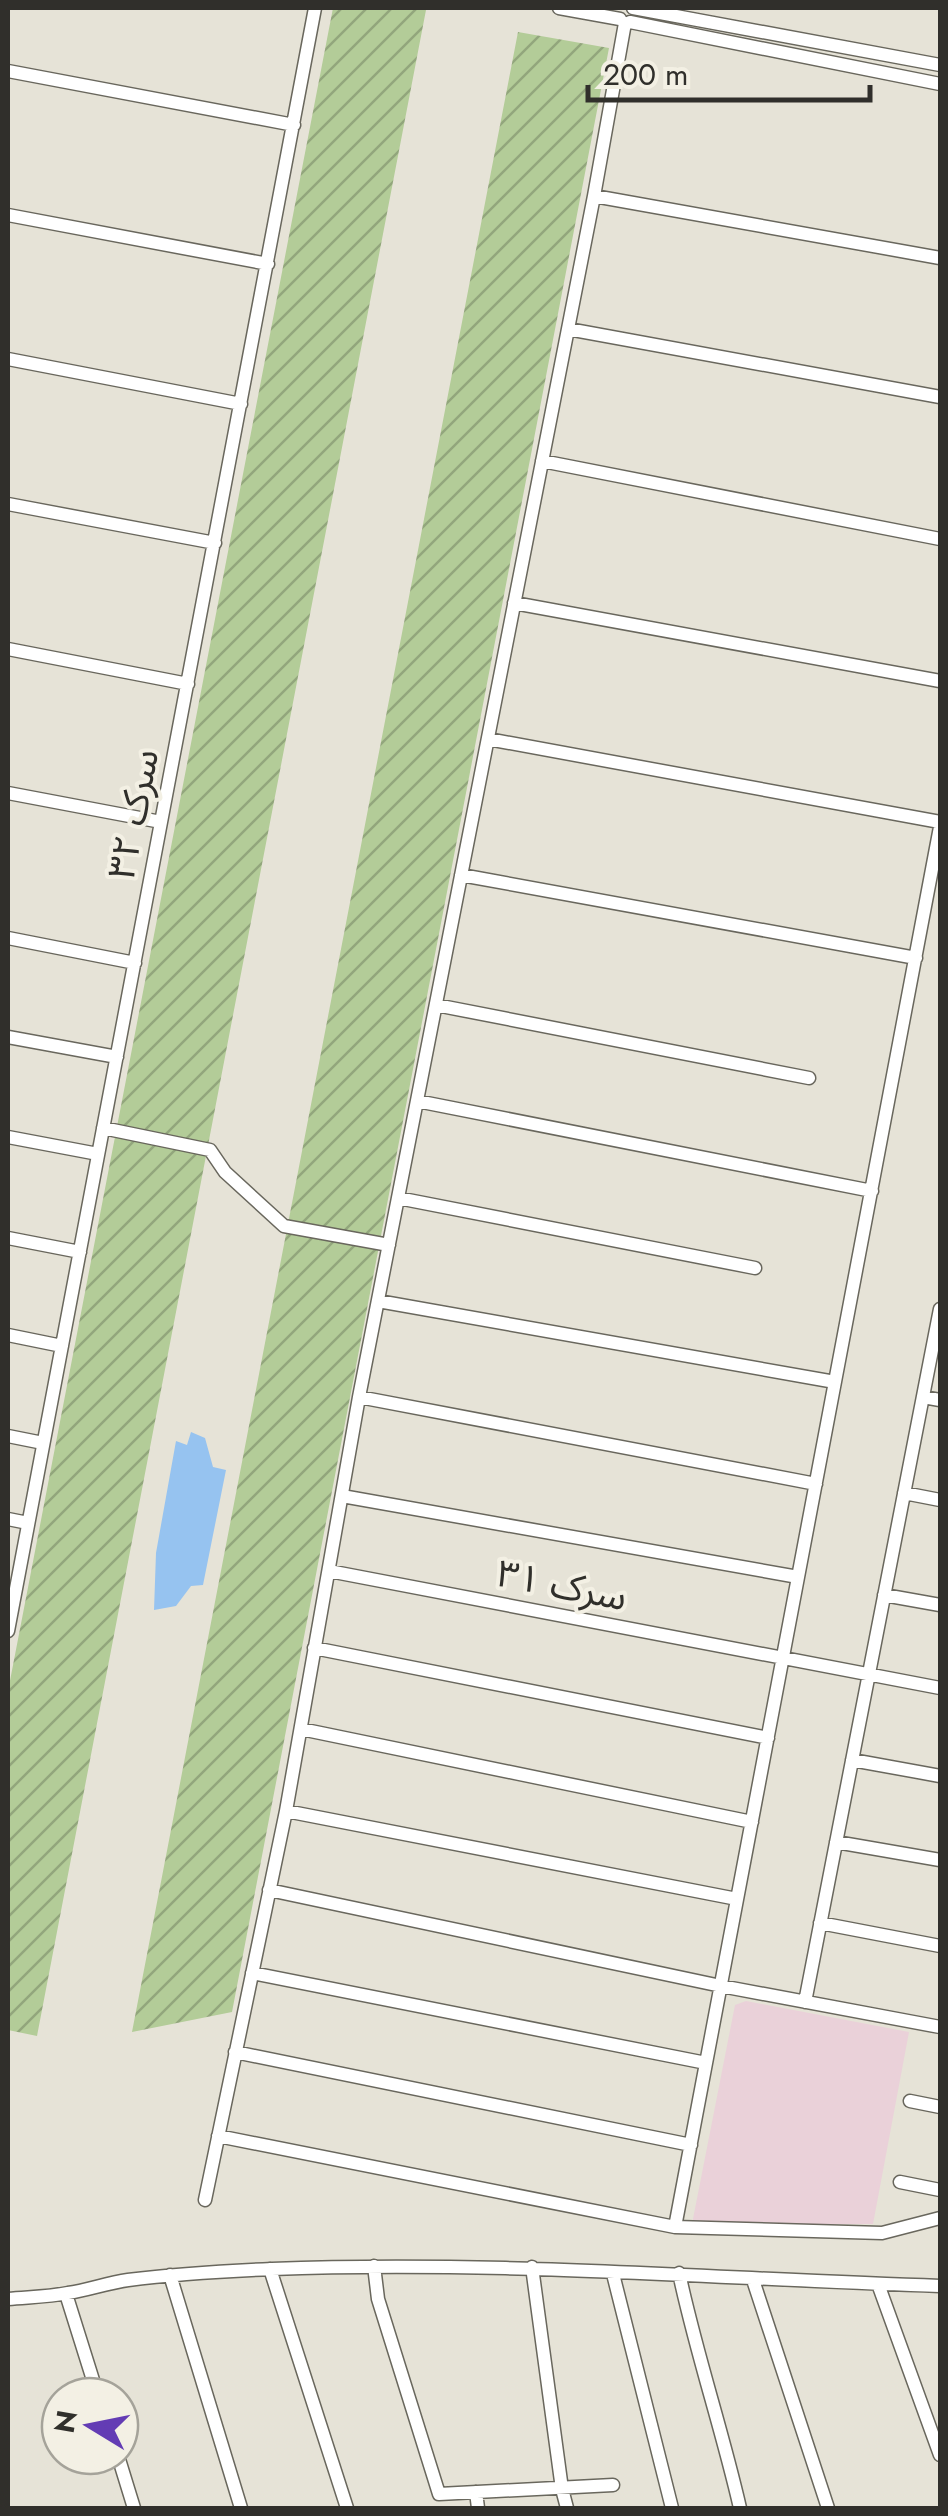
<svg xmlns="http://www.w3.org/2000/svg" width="948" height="2516" viewBox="0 0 948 2516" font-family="Jost,'Noto Sans Arabic',sans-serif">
	<defs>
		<pattern id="garden-furrows" width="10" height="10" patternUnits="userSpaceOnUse" patternTransform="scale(2.5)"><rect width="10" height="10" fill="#b3cc98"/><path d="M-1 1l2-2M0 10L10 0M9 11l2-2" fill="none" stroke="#92a67c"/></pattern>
	</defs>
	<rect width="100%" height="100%" fill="#e6e3d7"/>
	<path fill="#ead1d9" d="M746 2001 909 2032 873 2224H692L735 2005Z"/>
	<path fill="url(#garden-furrows)" d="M333 8 426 10 37 2036 8 2030V1691Z
		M518 32 609 48 232 2012 132 2032Z"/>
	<path fill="#96c3f0" d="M191 1432 205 1438 213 1467 226 1470 203 1585 191 1586 176 1606 154 1610 156 1553 176 1441 187 1445Z"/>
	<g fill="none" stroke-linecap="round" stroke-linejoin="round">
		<g stroke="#69675d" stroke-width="15">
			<path id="minor" d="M559 8 620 19
				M633 8 940 65
				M630 22 940 84
				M8 71 294 125
				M594 196 940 258
				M8 215 268 264
				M568 329 940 397
				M8 359 241 404
				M542 461 940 539
				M8 504 215 543
				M514 603 940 681
				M8 649 188 684
				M488 739 940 822
				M8 793 161 822
				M461 875 916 958
				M8 938 135 963
				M436 1005 809 1078
				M8 1037 117 1057
				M417 1101 872 1191
				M103 1128 210 1150 225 1172 284 1226 389 1245
				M8 1137 98 1154
				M398 1198 755 1268
				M8 1238 80 1252
				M378 1301 835 1382
				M8 1335 62 1346
				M359 1397 816 1484
				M923 1397 940 1400
				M8 1436 43 1443
				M904 1493 940 1500
				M342 1496 798 1577
				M8 1519 28 1523
				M329 1571 940 1688
				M884 1595 940 1605
				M8 1631 315 8
				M314 1648 768 1738
				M301 1729 752 1822
				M852 1760 940 1776
				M286 1811 737 1899
				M836 1842 940 1860
				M269 1890 721 1986 940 2027
				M820 1923 940 1946
				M252 1973 706 2063
				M805 2002 940 1309
				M235 2052 691 2145
				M910 2101 940 2107
				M218 2136 675 2227 882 2233 940 2218
				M900 2182 940 2190
				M205 2200 286 1811 359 1397 594 196 625 23
				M675 2227 940 827
				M374 2266 378 2299 439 2494 613 2485
				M532 2267 562 2489 567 2508
				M270 2269 347 2508
				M679 2273C696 2353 722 2429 740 2508
				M613 2274 672 2508
				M170 2275 241 2508
				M753 2280 828 2508
				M878 2284 940 2455
				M66 2294 98 2396
				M8 2299C28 2297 48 2297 68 2293 88 2290 107 2283 128 2280 175 2274 224 2271 272 2269 495 2260 717 2279 940 2286
				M118 2456 134 2508
				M476 2492 478 2508"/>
		</g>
		<use href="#minor" stroke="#fff" stroke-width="12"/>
	</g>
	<g text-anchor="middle" stroke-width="8" stroke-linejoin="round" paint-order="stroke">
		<g font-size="38" fill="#302f2b" stroke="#f3f0e4">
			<text transform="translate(133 814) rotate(-79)" y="13">سرک ۳۲</text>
			<text transform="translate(562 1585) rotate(11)" y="13">سرک ۳۱</text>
		</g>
	</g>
	<rect width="948" height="2516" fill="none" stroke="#302f2b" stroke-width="20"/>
	<g transform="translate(90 2426) rotate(280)"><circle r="48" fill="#f3f0e4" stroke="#a5a39a" stroke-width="2.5"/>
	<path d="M0-8L18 38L0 25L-18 38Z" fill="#633cb4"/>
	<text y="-15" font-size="28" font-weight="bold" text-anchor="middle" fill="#302f2b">N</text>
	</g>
	<path d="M588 85v15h282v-15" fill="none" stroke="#302f2b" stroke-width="5"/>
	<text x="603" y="85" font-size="30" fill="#302f2b" stroke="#f3f0e4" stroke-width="8" paint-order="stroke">200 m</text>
</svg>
